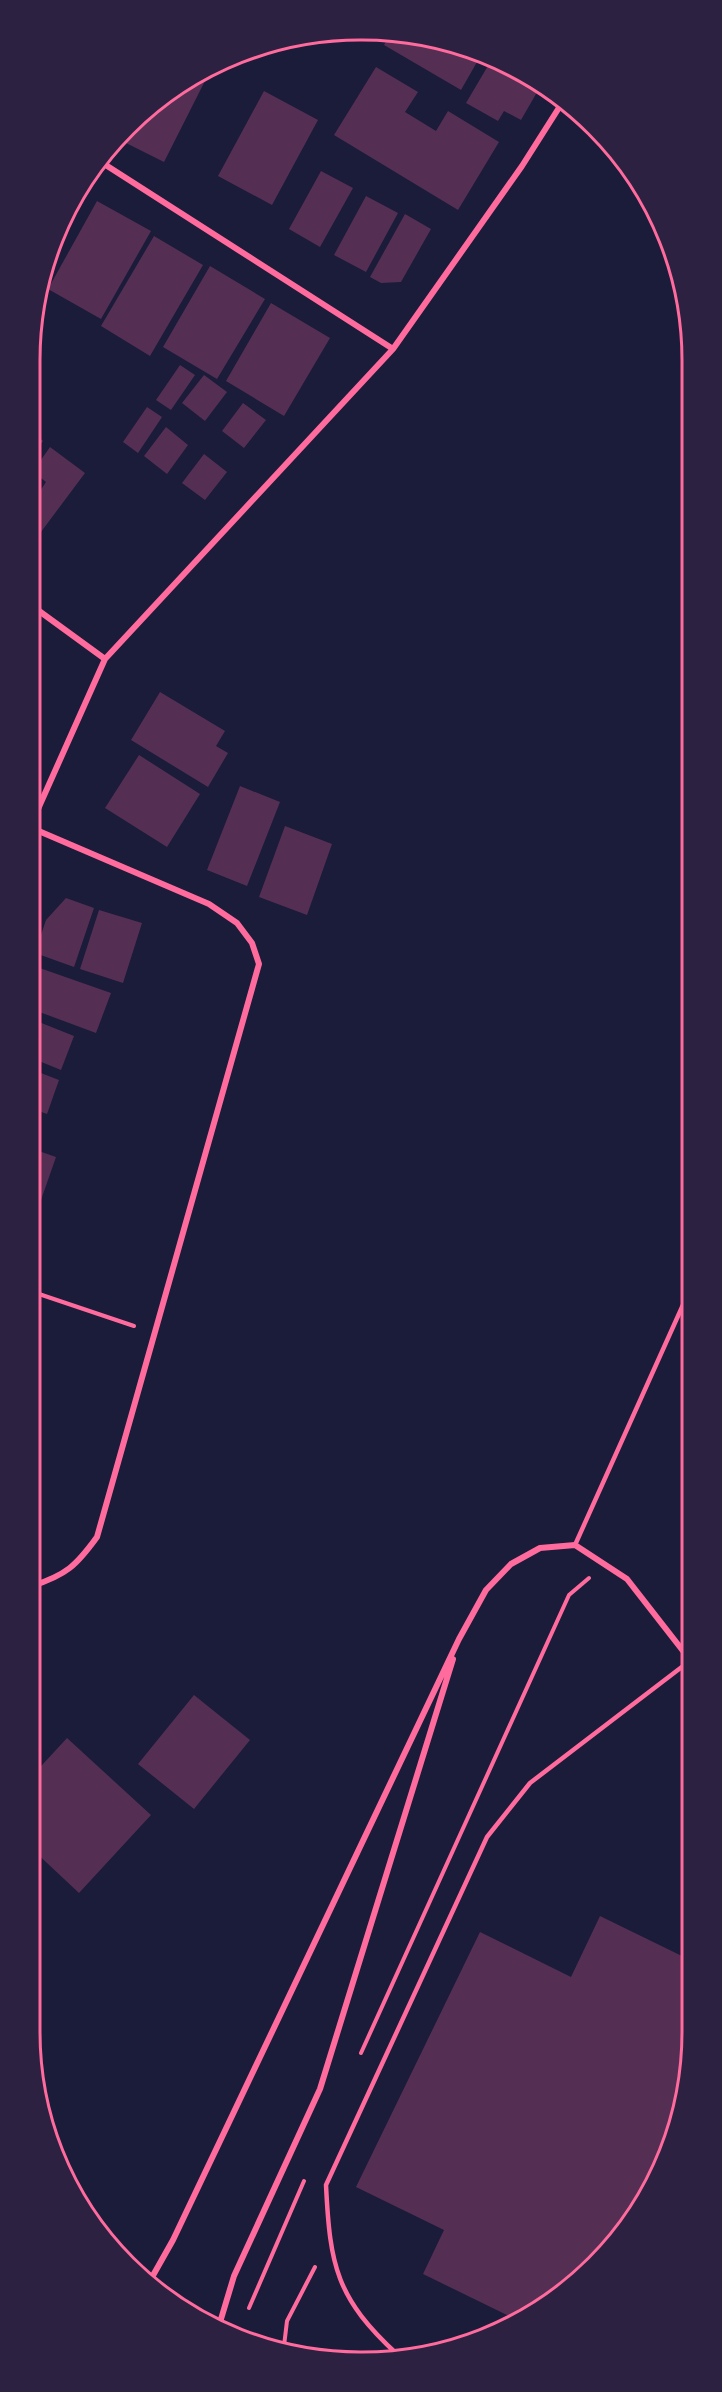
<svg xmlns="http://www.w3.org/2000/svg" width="722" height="2392" viewBox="0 0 722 2392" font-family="'IBM Plex Sans',sans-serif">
	<rect width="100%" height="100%" fill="#1b1b3a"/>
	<path fill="#542f53" d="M389 36H425L481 55 461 90 384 45Z
		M492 59 508 64 540 87 521 120 504 111 498 121 466 103Z
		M376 67 418 92 405 112 436 131 448 111 499 142 458 210 334 135Z
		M209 73 164 162 122 141 177 86Z
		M264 91 318 120 272 205 218 176Z
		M321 171 353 188 320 247 289 229Z
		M82 187 88 191 64 233 63 232Z
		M366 196 398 213 366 272 334 255Z
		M97 201 151 231 101 319 48 289Z
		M405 214 431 229 401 282 381 283 370 277Z
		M154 236 203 265 150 356 101 326Z
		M210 266 265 299 217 379 163 347Z
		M271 303 330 338 284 416 226 381Z
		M180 365 195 375 171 410 156 400Z
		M204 375 227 392 205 421 182 403Z
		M243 403 266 420 244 448 222 431Z
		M147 407 162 417 138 453 123 442Z
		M166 427 188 445 167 474 144 456Z
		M36 435 43 441 36 451Z
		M50 447 85 473 38 536 35 534 36 497 46 482 36 474V467Z
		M204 454 227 472 205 500 182 483Z
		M160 692 225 731 216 746 228 753 208 787 131 740Z
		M139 755 200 794 167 847 105 808Z
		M240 786 280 802 247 886 207 870Z
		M285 826 332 844 307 915 259 897Z
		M66 898 94 908 74 967 35 953 46 920Z
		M99 910 142 923 123 983 80 969Z
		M34 966 111 993 96 1033 34 1010Z
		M34 1020 74 1036 61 1070 34 1059Z
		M33 1070 59 1080 47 1114 33 1109Z
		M33 1149 56 1157 41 1200 33 1198Z
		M194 1695 250 1740 194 1809 138 1764Z
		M31 1732 41 1741 31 1752Z
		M67 1738 151 1815 79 1893 31 1848V1777Z
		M600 1916 686 1958V2095L647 2197 562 2294 513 2318 423 2274 444 2230 356 2187 480 1932 571 1977Z"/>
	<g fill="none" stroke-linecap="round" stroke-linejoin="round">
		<path stroke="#ff6b9d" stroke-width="4" d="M33 1292 134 1326
			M361 2053 569 1595 589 1578
			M249 2308 304 2181
			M284 2346 287 2321 315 2267"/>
		<path stroke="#ff6b9d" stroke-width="4.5" d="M575 1545 687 1296
			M398 2355C336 2298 330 2266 326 2185L487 1837 530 1783 687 1663"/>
		<path stroke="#ff6b9d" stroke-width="6" d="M101 162 393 349
			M35 608 105 659
			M34 818 105 659 393 349 522 166 562 103
			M32 1586C66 1575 76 1566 97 1537L259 964 252 943 237 923 209 904 34 829
			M151 2279 173 2240 459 1639 486 1590 511 1564 540 1548 575 1545 627 1579 687 1656
			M218 2329 234 2276 320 2089 453 1659"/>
	</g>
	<path d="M0 0H722V2392H0ZM360 40H362A320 320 0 0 1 682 360V2032A320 320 0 0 1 362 2352H360A320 320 0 0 1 40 2032V360A320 320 0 0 1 360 40Z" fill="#2d2142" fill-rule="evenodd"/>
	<path fill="none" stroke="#ff6b9d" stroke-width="3" d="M360 40H362A320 320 0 0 1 682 360V2032A320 320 0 0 1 362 2352H360A320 320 0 0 1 40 2032V360A320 320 0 0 1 360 40Z"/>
</svg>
